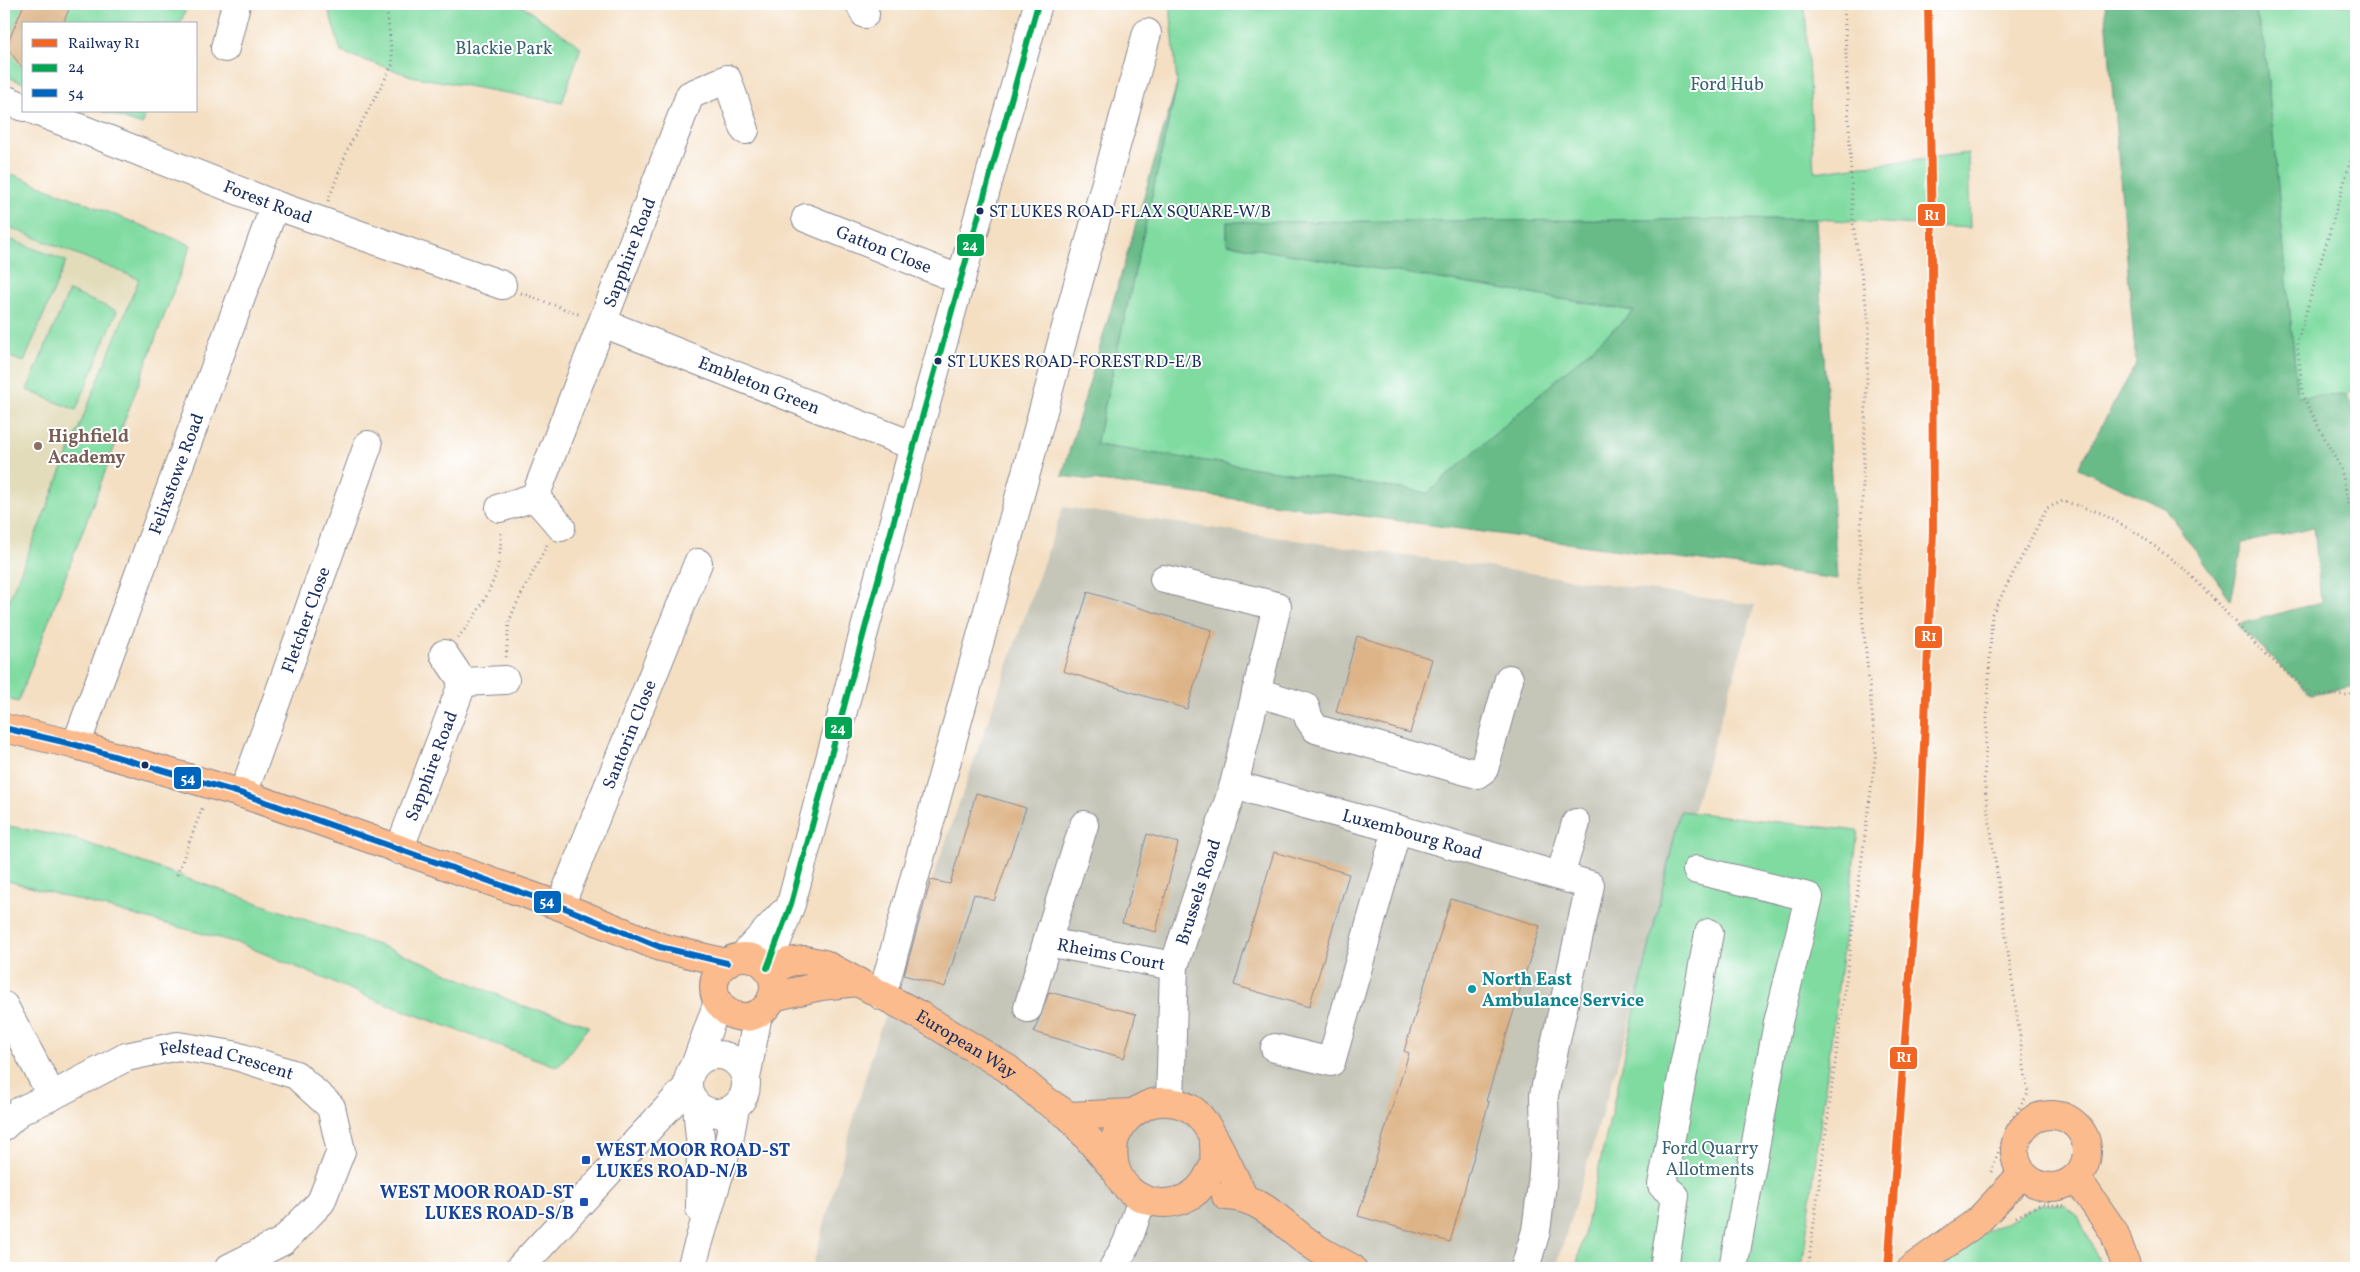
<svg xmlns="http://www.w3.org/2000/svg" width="2360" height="1272" viewBox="0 0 2360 1272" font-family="Vollkorn,serif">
	<rect width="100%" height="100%" fill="#fff"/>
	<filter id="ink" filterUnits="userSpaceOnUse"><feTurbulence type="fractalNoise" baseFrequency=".02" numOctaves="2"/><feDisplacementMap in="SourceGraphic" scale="10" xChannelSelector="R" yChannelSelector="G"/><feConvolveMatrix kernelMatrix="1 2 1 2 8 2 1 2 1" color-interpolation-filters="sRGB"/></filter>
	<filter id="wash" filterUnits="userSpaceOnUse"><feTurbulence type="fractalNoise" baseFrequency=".0096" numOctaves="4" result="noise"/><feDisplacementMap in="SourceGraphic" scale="20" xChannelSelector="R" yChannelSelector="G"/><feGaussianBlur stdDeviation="1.12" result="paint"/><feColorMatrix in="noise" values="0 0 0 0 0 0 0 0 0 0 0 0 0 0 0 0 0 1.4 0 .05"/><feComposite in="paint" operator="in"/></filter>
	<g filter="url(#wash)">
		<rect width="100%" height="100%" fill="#f4dfc3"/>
		<path fill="#e2dcba" d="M4 225 139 279 4 613Z"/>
		<path fill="#c5c5b8" d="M1063 507 1755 605 1556 1268H812L874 1046Z"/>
		<path fill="#80dba1" stroke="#4e8580" d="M4 4H188L180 24H24V83L4 76Z
			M327 4H519L581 47 562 103 411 76 341 52Z
			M1170 4H1805L1814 172 1968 153 1970 228 1816 219 1227 222V244L1634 311 1428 493 1096 445 1177 84Z
			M2253 4H2356V389L2346 395 2298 398 2264 41Z
			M102 111H147L142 125Z
			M4 171 191 245 18 702 4 698V613L139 279 4 225Z
			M4 237 66 261 24 362 4 355Z
			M69 291 117 311 76 410 27 390Z
			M1680 811 1858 831 1802 1268H1591L1577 1264Z
			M4 825 75 839 409 956 525 1007 560 1015 589 1026 558 1067 383 1003 241 944 4 880Z
			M2041 1204 2064 1205 2078 1216 2102 1268H1936L1984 1233Z"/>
		<path fill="#68bb87" stroke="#427572" d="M2105 4H2253L2264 41 2298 397 2346 395 2356 412V686L2311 694 2237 625 2321 602 2314 527 2243 543 2231 600 2165 508 2078 468 2136 364Z
			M1177 84 1096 445 1428 493 1634 311 1227 244V222L1816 219 1837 579 1062 476Z"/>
		<g id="blocks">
			<path fill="#ddb487" d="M24 4H71L63 24H24V70L8 49 9 40Z
				M1088 592 1212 630 1187 709 1063 671Z
				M1357 636 1432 659 1410 733 1336 712Z
				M976 793 1026 808 994 901 974 894 945 987 904 975 931 880 950 884Z
				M1147 834 1178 843 1156 932 1122 923Z
				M1274 852 1349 874 1309 1007 1234 985Z
				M1451 899 1540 926 1486 1101 1489 1102 1450 1242 1358 1216 1409 1053 1404 1051Z
				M1049 992 1136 1014 1124 1058 1034 1032Z"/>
		</g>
	</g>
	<g filter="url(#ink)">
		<use href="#blocks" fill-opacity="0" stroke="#888790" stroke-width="1"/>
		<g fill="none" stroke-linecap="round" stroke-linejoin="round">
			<g stroke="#888790" stroke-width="30">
				<g id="minor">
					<path d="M860 4 865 14"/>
					<path d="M225 48 236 4"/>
					<path d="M4 99 24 107"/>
					<path id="s1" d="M36 111 275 205 502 285"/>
					<path id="s2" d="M806 218 961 280"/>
					<path id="s3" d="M603 323 914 446"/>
					<path id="s4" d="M535 497 690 95 727 79 745 130"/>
					<path d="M500 508 535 497 561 527"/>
					<path d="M1164 579 1277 606 1234 785 1174 966 1170 1102"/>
					<path d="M444 654 463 682 505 680"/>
					<path d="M1256 692 1305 707 1309 719 1316 729 1477 774 1484 769 1509 679"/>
					<path id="s5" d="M76 745 275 205"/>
					<path id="s6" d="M1234 785 1397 829 1590 885 1544 1095 1545 1142 1542 1184 1536 1231 1525 1268"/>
					<path id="s7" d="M243 794 368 445"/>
					<path id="s8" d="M399 850 463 682"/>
					<path d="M1697 870 1809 897 1778 1022 1733 1268"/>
					<path d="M1560 876 1576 823"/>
					<path id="s9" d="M560 906 698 563"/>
					<path d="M1047 942 1084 825"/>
					<path d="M742 957 782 914"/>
					<path d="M767 968 791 904 914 446 1038 4"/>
					<path d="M882 996 1147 33"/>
					<path d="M4 1006 52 1096"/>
					<path id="s10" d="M1028 1008 1047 942 1174 966"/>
					<path d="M1275 1048 1331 1062 1397 829"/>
					<circle cx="717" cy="1084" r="29"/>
					<path d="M696 1063 718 1002"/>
					<path d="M746 1078 758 1014"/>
					<path d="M697 1106 701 1149 700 1209"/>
					<path id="s11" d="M4 1126 20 1111 52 1096 126 1057 178 1046 233 1055 296 1075 331 1107 341 1151 321 1202 283 1241 229 1268"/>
					<path d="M520 1268 688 1086"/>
					<path d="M691 1268 729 1141 735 1107"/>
					<path d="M1113 1268 1127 1243 1142 1199"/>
					<path d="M1664 1268 1675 1196 1662 1185 1709 933"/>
				</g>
			</g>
			<g stroke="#888790" stroke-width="30">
				<g id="major">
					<path d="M4 728 76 745 243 794 560 906 660 947 727 963"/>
					<circle cx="744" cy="987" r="30"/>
					<path id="s12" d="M770 973 788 962 805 960 824 964 921 1016 1008 1069 1042 1098 1069 1116 1116 1171"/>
					<path d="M772 997 821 986 858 982"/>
					<circle cx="2051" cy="1151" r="36"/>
					<path d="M1069 1116 1131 1113"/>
					<path d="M1214 1141C1214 1148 1215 1157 1214 1164 1213 1169 1209 1173 1207 1178 1185 1218 1122 1208 1114 1162 1113 1153 1112 1144 1116 1136 1123 1119 1132 1113 1147 1105 1161 1099 1182 1102 1194 1111 1210 1123 1234 1177 1243 1196"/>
					<path d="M2076 1177 2114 1232 2127 1268"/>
					<path d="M1226 1196C1263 1197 1283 1225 1312 1245 1324 1254 1339 1261 1352 1268"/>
					<path d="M1912 1268 1978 1221 2022 1174"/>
				</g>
			</g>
			<path stroke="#888790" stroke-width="3" stroke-dasharray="1 4" stroke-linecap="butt" d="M459 4H466
				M2356 142 2297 343 2303 397 2341 469 2356 535
				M328 201 349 146 393 64 386 4
				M521 293 581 315
				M458 638C485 604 502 576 501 531
				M506 657 509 622 515 607 547 545
				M177 875 203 806
				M1991 1172 2009 1124 2028 1094 1984 781 1992 614 2047 508 2063 501 2101 513 2140 535 2188 572 2261 650 2311 694 2349 695 2356 691
				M2016 1217 2041 1204 2066 1206
				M1808 1268 1876 752 1859 583 1869 323 1853 223 1844 4
				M1884 1268 1890 1264"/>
			<use href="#minor" stroke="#fff" stroke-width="28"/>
			<use href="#major" stroke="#fbbb8d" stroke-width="28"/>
			<g stroke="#fff" stroke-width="10">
				<path id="bus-1" d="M767 968 791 904 914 446 1038 4"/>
			</g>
			<g stroke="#fff" stroke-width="10">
				<path id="bus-2" d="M4 728 76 745 243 794 560 906 660 947 727 963"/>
			</g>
			<use href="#bus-1" stroke="#00a651" stroke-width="6"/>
			<use href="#bus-2" stroke="#0065bd" stroke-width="6"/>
			<g stroke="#fff" stroke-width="11">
				<path id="rail-1" d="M1888 1268 1920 839 1933 531 1932 238 1928 4"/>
			</g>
			<use href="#rail-1" stroke="#f26522" stroke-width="8"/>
		</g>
	</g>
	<g fill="#1b2f5e" stroke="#fff" stroke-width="2">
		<circle cx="980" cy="211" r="4.5"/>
		<circle cx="938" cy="361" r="4.5"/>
		<circle cx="145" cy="765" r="4.5"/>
	</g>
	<circle fill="#8d6e63" stroke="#fff" stroke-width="2" cx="38" cy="446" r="5"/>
	<circle fill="#0f9aa8" stroke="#fff" stroke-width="2" cx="1472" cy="989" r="5"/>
	<g fill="#1a4fb4" stroke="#fff" stroke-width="2">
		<rect x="581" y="1155" width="10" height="10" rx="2.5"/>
		<rect x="579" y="1197" width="10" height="10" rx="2.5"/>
	</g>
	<g text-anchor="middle" stroke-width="4" stroke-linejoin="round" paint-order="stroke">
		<g font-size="17" fill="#1b2f5e" stroke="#fff" text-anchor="start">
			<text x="989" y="217">ST LUKES ROAD-FLAX SQUARE-W/B</text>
			<text x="947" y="367">ST LUKES ROAD-FOREST RD-E/B</text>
		</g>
		<g font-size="18" fill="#396372" stroke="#fff">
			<text x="504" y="54">Blackie Park</text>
			<text x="1727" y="90">Ford Hub</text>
			<text x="1710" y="1154">Ford Quarry<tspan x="1710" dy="21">Allotments</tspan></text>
		</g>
		<g font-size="18" fill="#1b2f5e" stroke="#fff">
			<text dy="6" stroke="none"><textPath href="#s1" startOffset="249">Forest Road</textPath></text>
			<text dy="6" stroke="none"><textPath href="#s2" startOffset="84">Gatton Close</textPath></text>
			<text dy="6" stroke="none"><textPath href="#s4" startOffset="262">Sapphire Road</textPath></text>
			<text dy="6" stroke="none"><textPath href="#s3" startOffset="168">Embleton Green</textPath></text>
			<text dy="6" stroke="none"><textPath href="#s5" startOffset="289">Felixstowe Road</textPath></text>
			<text dy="6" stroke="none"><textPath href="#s7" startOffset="185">Fletcher Close</textPath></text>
			<text dy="6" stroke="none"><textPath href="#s9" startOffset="185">Santorin Close</textPath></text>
			<text dy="6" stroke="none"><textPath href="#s8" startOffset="90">Sapphire Road</textPath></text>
			<text dy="6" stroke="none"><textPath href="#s6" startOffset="185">Luxembourg Road</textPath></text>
			<text transform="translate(1198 892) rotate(-72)" y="6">Brussels Road</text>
			<text dy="6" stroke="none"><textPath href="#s10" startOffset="134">Rheims Court</textPath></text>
			<text dy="6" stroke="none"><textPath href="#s12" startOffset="221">European Way</textPath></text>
			<text dy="6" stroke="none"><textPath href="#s11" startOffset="244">Felstead Crescent</textPath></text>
		</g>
		<g font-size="18" font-weight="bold" fill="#785e54" stroke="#fff" text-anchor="start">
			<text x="48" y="442">Highfield<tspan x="48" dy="21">Academy</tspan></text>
		</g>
		<g font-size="18" font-weight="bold" fill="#0d838f" stroke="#fff" text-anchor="start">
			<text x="1482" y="985">North East<tspan x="1482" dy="21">Ambulance Service</tspan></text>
		</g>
		<g font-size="18" font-weight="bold" fill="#164399" stroke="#fff" text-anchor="start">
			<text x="596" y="1156">WEST MOOR ROAD-ST<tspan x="596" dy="21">LUKES ROAD-N/B</tspan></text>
			<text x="574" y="1198" text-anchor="end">WEST MOOR ROAD-ST<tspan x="574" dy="21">LUKES ROAD-S/B</tspan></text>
		</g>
	</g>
	<g stroke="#fff" stroke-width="2">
		<rect x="1917" y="203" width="29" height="24" rx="5" fill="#f26522"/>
		<rect x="956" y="233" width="29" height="24" rx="5" fill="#00a651"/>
		<rect x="1914" y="625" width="29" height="24" rx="5" fill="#f26522"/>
		<rect x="824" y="716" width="29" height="24" rx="5" fill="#00a651"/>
		<rect x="173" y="766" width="29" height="24" rx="5" fill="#0065bd"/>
		<rect x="533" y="890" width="29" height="24" rx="5" fill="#0065bd"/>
		<rect x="1889" y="1046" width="29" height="24" rx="5" fill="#f26522"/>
	</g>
	<g font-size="14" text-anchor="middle" font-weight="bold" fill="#fff">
		<text x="1932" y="220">R1</text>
		<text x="970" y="250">24</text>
		<text x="1929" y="641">R1</text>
		<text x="838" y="733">24</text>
		<text x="188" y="783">54</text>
		<text x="547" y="906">54</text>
		<text x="1904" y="1062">R1</text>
	</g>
	<rect width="2360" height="1272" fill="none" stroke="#fff" stroke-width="20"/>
	<rect x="22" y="22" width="175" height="90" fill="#ffffff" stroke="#a4acbf"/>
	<rect x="32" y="39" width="25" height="8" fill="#f26522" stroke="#a4acbf"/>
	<text x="68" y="48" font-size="15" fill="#1b2f5e">Railway R1</text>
	<rect x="32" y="64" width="25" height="8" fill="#00a651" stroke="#a4acbf"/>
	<text x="68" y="72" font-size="15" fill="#1b2f5e">24</text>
	<rect x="32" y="89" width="25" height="8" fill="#0065bd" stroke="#a4acbf"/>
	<text x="68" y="98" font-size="15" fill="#1b2f5e">54</text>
</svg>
